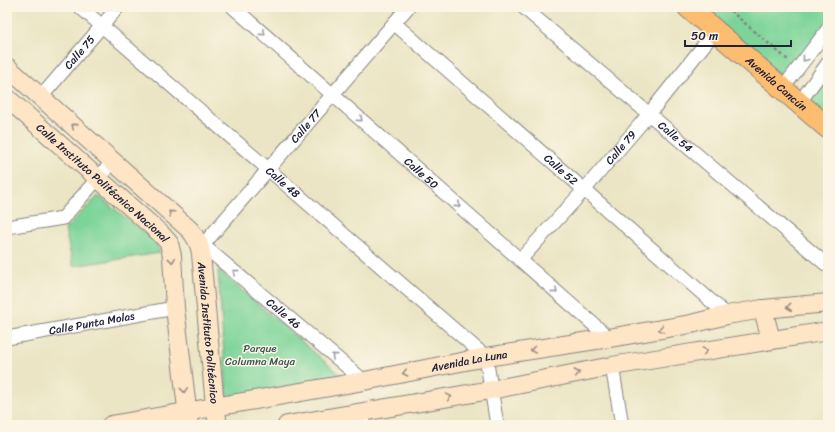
<svg xmlns="http://www.w3.org/2000/svg" width="835" height="432" viewBox="0 0 835 432" font-family="Sriracha,sans-serif">
	<rect width="100%" height="100%" fill="#fcf5e5"/>
	<filter id="ink" filterUnits="userSpaceOnUse"><feTurbulence type="fractalNoise" baseFrequency=".025" numOctaves="2"/><feDisplacementMap in="SourceGraphic" scale="8" xChannelSelector="R" yChannelSelector="G"/><feConvolveMatrix kernelMatrix="1 2 1 2 8 2 1 2 1" color-interpolation-filters="sRGB"/></filter>
	<filter id="wash" filterUnits="userSpaceOnUse"><feTurbulence type="fractalNoise" baseFrequency=".012" numOctaves="4" result="noise"/><feDisplacementMap in="SourceGraphic" scale="16" xChannelSelector="R" yChannelSelector="G"/><feGaussianBlur stdDeviation="0.9" result="paint"/><feColorMatrix in="noise" values="0 0 0 0 0 0 0 0 0 0 0 0 0 0 0 0 0 1.4 0 .05"/><feComposite in="paint" operator="in"/></filter>
	<g filter="url(#wash)">
		<rect width="100%" height="100%" fill="#ebe5c5"/>
		<path fill="#7cd499" stroke="#4f7b6a" d="M688 7H828V29L783 88Z
			M828 63V126L799 103Z
			M98 196 154 240 160 253 73 266 65 229Z
			M218 270 342 376 227 399Z"/>
	</g>
	<g filter="url(#ink)">
		<g fill="none" stroke-linecap="round" stroke-linejoin="round">
			<g stroke="#868480" stroke-width="15">
				<g id="street">
					<path id="s1" d="M80 7 486 357 497 425"/>
					<path id="s2" d="M233 7 609 338"/>
					<path id="s3" d="M523 7 828 266"/>
					<path id="s4" d="M394 23 727 315"/>
					<path d="M783 88 828 29"/>
					<path id="s5" d="M41 97 118 7"/>
					<path d="M799 103 828 63"/>
					<path d="M7 227 63 218 113 161"/>
					<path id="s6" d="M198 241 364 381"/>
					<path id="s7" d="M203 245 408 7"/>
					<path id="s8" d="M520 260 585 189 649 114 716 30"/>
					<path id="s9" d="M7 338 175 308"/>
					<path d="M612 366 622 425"/>
					<path d="M361 411 364 425"/>
				</g>
			</g>
			<g stroke="#868480" stroke-width="20">
				<g id="secondary">
					<path id="s10" d="M7 67 190 230C196 237 200 244 201 254L215 406 218 425"/>
					<path id="s11" d="M7 98 161 234 169 243 172 256 175 308 189 425"/>
					<path d="M763 309 771 340"/>
					<path id="s12" d="M111 425 364 381 486 357 609 338 691 324 727 315 763 309 828 303"/>
					<path d="M287 425 491 390 612 366 828 331"/>
				</g>
			</g>
			<g stroke="#868480" stroke-width="23">
				<g id="primary">
					<path id="s13" d="M688 7 828 128"/>
				</g>
			</g>
			<path stroke="#868480" stroke-width="2.5" stroke-dasharray="3 3" stroke-linecap="butt" d="M726 7 788 60"/>
			<use href="#street" stroke="#fff" stroke-width="13"/>
			<use href="#secondary" stroke="#fee5c5" stroke-width="18"/>
			<use href="#primary" stroke="#fcbd6f" stroke-width="21"/>
		</g>
		<defs><path id="oneway-chevron" d="M-2-3.5L2.5 0L-2 3.5" fill="none" stroke-width="1.6" stroke-linecap="round" stroke-linejoin="round"/></defs>
		<g stroke="#9c9ca7">
			<use href="#oneway-chevron" transform="translate(263 33) rotate(41)"/>
			<use href="#oneway-chevron" transform="translate(805 59) rotate(128)"/>
			<use href="#oneway-chevron" transform="translate(360 119) rotate(41)"/>
			<use href="#oneway-chevron" transform="translate(458 205) rotate(41)"/>
			<use href="#oneway-chevron" transform="translate(235 272) rotate(-140)"/>
			<use href="#oneway-chevron" transform="translate(555 291) rotate(41)"/>
			<use href="#oneway-chevron" transform="translate(334 356) rotate(-140)"/>
		</g>
		<g stroke="#9b8d87">
			<use href="#oneway-chevron" transform="translate(74 126) rotate(-139)"/>
			<use href="#oneway-chevron" transform="translate(171 213) rotate(-138)"/>
			<use href="#oneway-chevron" transform="translate(172 260) rotate(84)"/>
			<use href="#oneway-chevron" transform="translate(789 307) rotate(175)"/>
			<use href="#oneway-chevron" transform="translate(661 329) rotate(170)"/>
			<use href="#oneway-chevron" transform="translate(533 350) rotate(171)"/>
			<use href="#oneway-chevron" transform="translate(705 351) rotate(-9)"/>
			<use href="#oneway-chevron" transform="translate(405 373) rotate(169)"/>
			<use href="#oneway-chevron" transform="translate(577 373) rotate(-11)"/>
			<use href="#oneway-chevron" transform="translate(184 390) rotate(84)"/>
			<use href="#oneway-chevron" transform="translate(449 397) rotate(-10)"/>
		</g>
	</g>
	<g text-anchor="middle" stroke-width="3" stroke-linejoin="round" paint-order="stroke">
		<g font-size="11" fill="#22223b" stroke="#fcf5e5">
			<text dy="4" stroke="none"><textPath href="#s5" startOffset="59">Calle 75</textPath></text>
			<text dy="4" stroke="none"><textPath href="#s13" startOffset="117">Avenida Cancún</textPath></text>
			<text dy="4" stroke="none"><textPath href="#s7" startOffset="157">Calle 77</textPath></text>
			<text dy="4" stroke="none"><textPath href="#s3" startOffset="200">Calle 54</textPath></text>
			<text dy="4" stroke="none"><textPath href="#s8" startOffset="151">Calle 79</textPath></text>
			<text dy="4" stroke="none"><textPath href="#s4" startOffset="222">Calle 52</textPath></text>
			<text dy="4" stroke="none"><textPath href="#s2" startOffset="251">Calle 50</textPath></text>
			<text dy="4" stroke="none"><textPath href="#s1" startOffset="268">Calle 48</textPath></text>
			<text dy="4" stroke="none"><textPath href="#s11" startOffset="128">Calle Instituto Politécnico Nacional</textPath></text>
			<text dy="4" stroke="none"><textPath href="#s6" startOffset="112">Calle 46</textPath></text>
			<text dy="4" stroke="none"><textPath href="#s9" startOffset="86">Calle Punta Molas</textPath></text>
			<text dy="4" stroke="none"><textPath href="#s10" startOffset="351">Avenida Instituto Politécnico</textPath></text>
			<text dy="4" stroke="none"><textPath href="#s12" startOffset="364">Avenida La Luna</textPath></text>
		</g>
		<g font-size="11" fill="#3d5757" stroke="#fcf5e5">
			<text x="260" y="352">Parque<tspan x="260" dy="13">Columna Maya</tspan></text>
		</g>
	</g>
	<rect width="835" height="432" fill="none" stroke="#fcf5e5" stroke-width="24"/>
	<path d="M685 40v6h106v-6" fill="none" stroke="#22223b" stroke-width="2"/>
	<text x="691" y="40" font-size="12" fill="#22223b" stroke="#fcf5e5" stroke-width="3" paint-order="stroke">50 m</text>
</svg>
